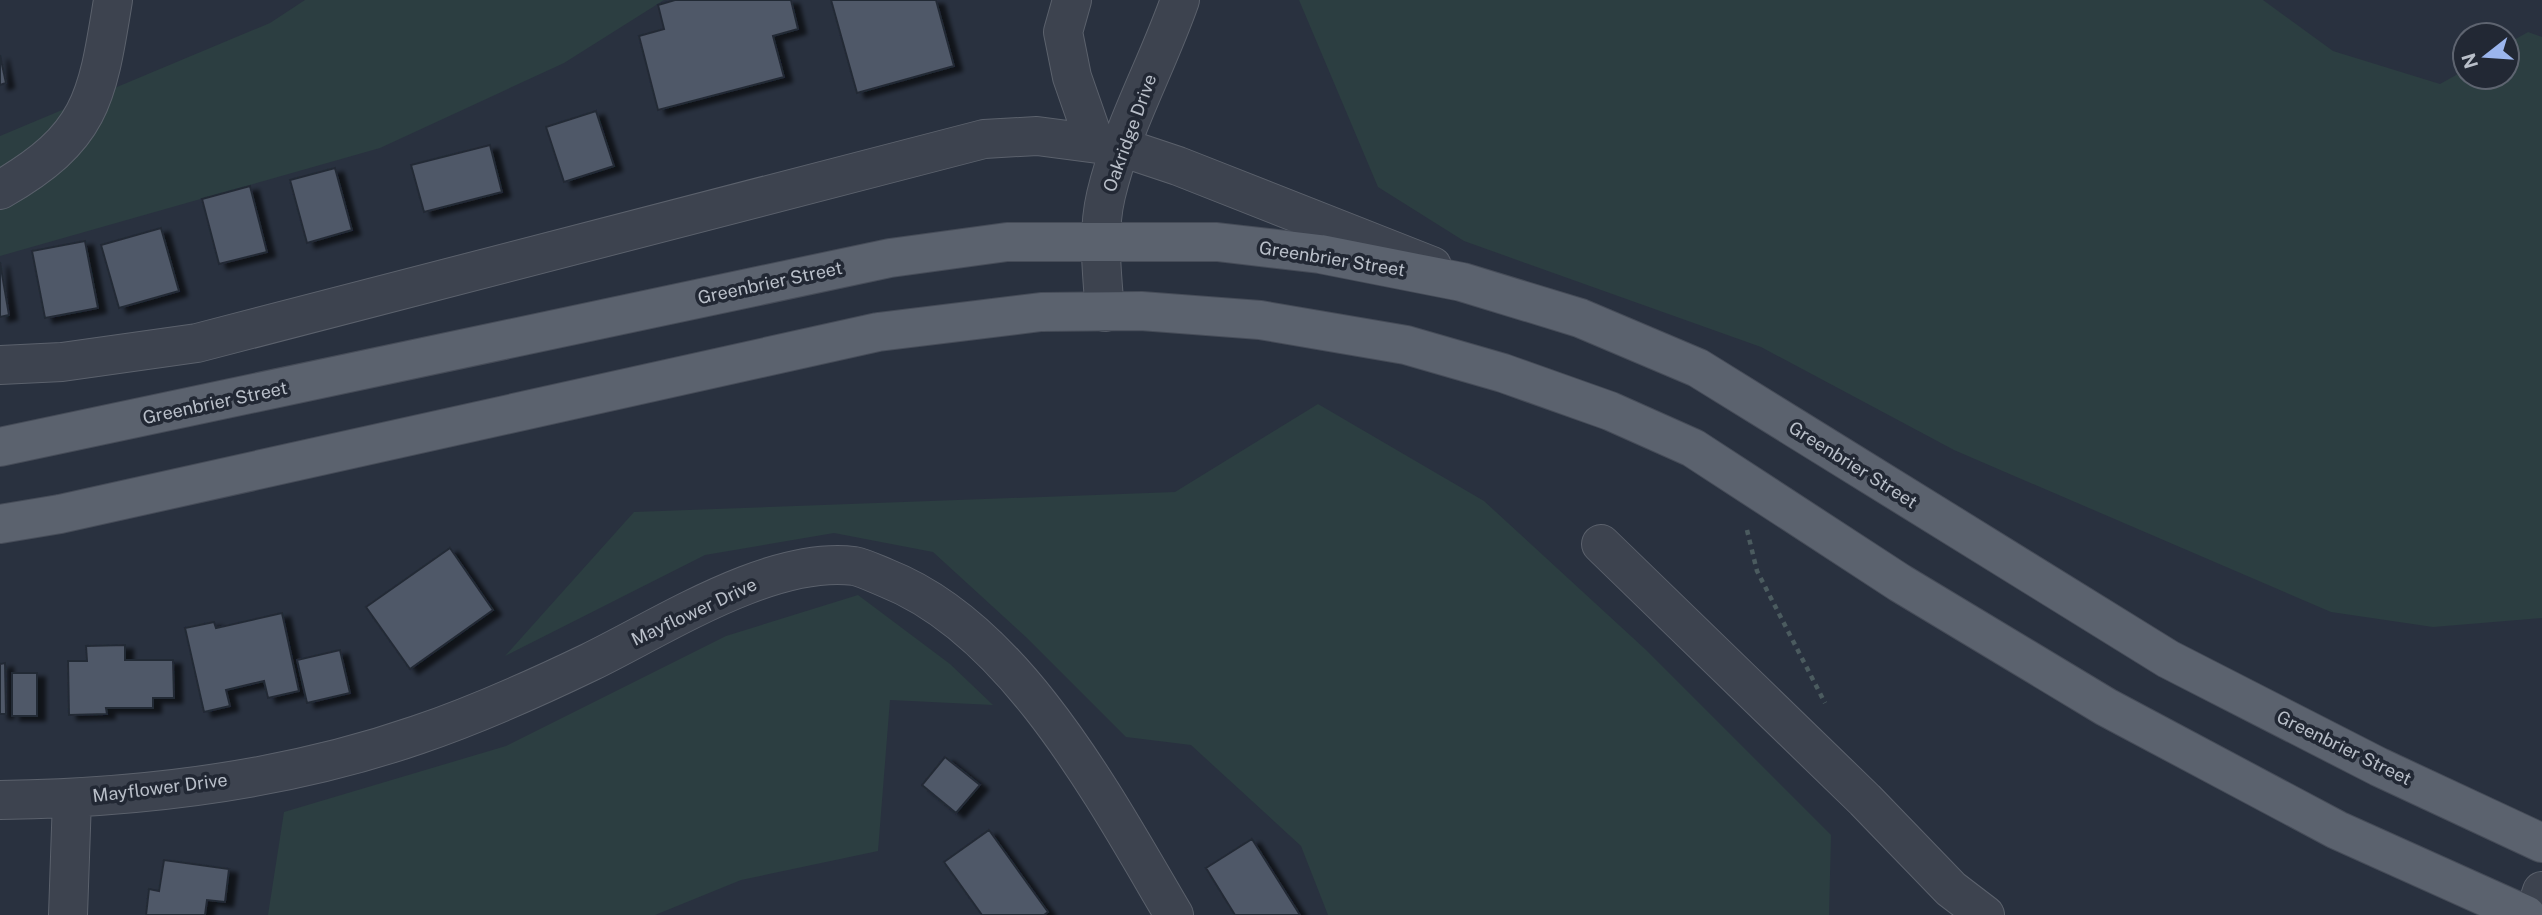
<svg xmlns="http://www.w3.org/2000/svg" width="2542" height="915" viewBox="0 0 2542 915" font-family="'Public Sans',sans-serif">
	<defs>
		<filter id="shadow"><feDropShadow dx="8" dy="4.5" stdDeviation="2" flood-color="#0009"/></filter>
	</defs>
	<rect width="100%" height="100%" fill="#29313f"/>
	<path fill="#2c3e41" d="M305 0H664L564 63 380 148 0 256V136L270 23Z
		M1299 0H2263L2333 51 2440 84 2465 70V77H2507V44L2528 32 2542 37V618L2433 627 2331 612 1954 450 1761 347 1464 241 1378 187Z
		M1318 404 1484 501 1645 649 1831 835 1829 915H1328L1301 846 1191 745 1126 737 1027 638 933 552 834 533 705 555 505 656 634 512 1175 492Z
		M858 595 950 664 993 705 890 700 878 851 741 880 655 915H268L284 812 506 746 726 636Z"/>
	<path fill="#505867" stroke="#242a36" stroke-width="2" filter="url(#shadow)" d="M675 0H791L798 29 773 36 784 77 658 110 639 36 664 29 658 5Z
		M831 0H936L954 66 857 93Z
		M0 55 6 83 0 85Z
		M596 111 614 166 564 182 546 127Z
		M490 145 502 192 424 212 411 165Z
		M335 168 352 230 307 243 290 180Z
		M250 186 267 252 219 264 202 199Z
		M161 228 179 291 119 308 101 245Z
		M85 241 98 308 45 318 32 251Z
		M0 262 9 315 0 317Z
		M450 548 493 610 410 669 366 607Z
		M282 613 299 691 268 698 264 681 226 690 230 706 204 712 185 628 214 622 216 628Z
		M125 645V660H173L174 698H153V708H106L107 714 69 715 68 661H87L86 646Z
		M340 650 350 693 307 703 297 660Z
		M5 663 6 714H0V664Z
		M12 673H37V716H12Z
		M945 757 980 785 956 813 922 785Z
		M989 830 1048 912 1044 915H982L944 862Z
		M1252 839 1300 915H1235L1206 868Z
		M164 860 229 869 225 902 207 900 205 915H146L149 889 159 891Z"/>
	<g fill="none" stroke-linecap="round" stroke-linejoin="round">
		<g stroke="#5b616c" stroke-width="40">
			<path id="minor" d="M1072 0 1063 32 1072 77 1095 143
				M0 190C92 137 97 99 113 0
				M1105 312C1102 274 1097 233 1106 195 1122 127 1157 66 1180 0
				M0 365 62 362 197 343 984 139 1037 136 1121 147 1178 166 1432 266
				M1601 544 1865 800 1951 889 1985 915
				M0 800C140 798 284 781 417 735 476 715 534 689 590 662 664 626 770 556 854 566 864 568 876 574 886 578 1016 629 1106 800 1174 915
				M68 915 72 799
				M2534 915 2542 891"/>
		</g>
		<g stroke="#464c58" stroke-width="40">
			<path id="major" d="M0 447 890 258 1007 242H1217L1320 254 1462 282 1580 318 1698 368 2168 659 2379 767 2542 843
				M0 524 60 514 878 332 1041 312 1141 311 1260 320 1406 345 1503 373 1610 411 1693 448 1900 583 2106 707 2337 830 2526 915"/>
		</g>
		<path stroke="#4b5b5f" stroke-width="4.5" stroke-dasharray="5 5" stroke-linecap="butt" d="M1747 530 1757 571 1825 703"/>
		<use href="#minor" stroke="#3d434f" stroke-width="38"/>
		<use href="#major" stroke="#5b626e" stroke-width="38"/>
	</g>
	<g text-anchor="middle" stroke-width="7" stroke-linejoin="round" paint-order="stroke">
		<g font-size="18" fill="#b9bfc9" stroke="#222834">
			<text transform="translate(1130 133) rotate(-70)" y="6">Oakridge Drive</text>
			<text transform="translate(1332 259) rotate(9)" y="6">Greenbrier Street</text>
			<text transform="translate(770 283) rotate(-12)" y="6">Greenbrier Street</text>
			<text transform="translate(215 403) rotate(-12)" y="6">Greenbrier Street</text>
			<text transform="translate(1853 465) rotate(32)" y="6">Greenbrier Street</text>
			<text transform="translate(694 612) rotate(-25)" y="6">Mayflower Drive</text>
			<text transform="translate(2344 748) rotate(26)" y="6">Greenbrier Street</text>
			<text transform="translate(160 788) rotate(-7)" y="6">Mayflower Drive</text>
		</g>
	</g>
	<g transform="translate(2486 56) rotate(253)"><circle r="33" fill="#222834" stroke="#5e6470" stroke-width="2"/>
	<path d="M0-5L12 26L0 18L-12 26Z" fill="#9bb5ed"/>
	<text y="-10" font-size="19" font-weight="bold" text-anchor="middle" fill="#b9bfc9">N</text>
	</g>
</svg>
